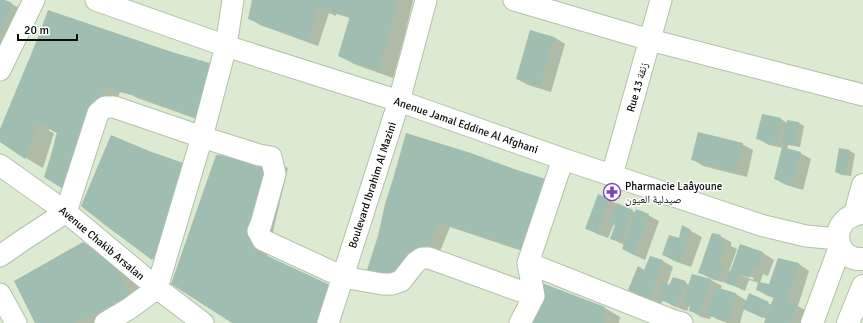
<svg xmlns="http://www.w3.org/2000/svg" width="863" height="323" viewBox="0 0 863 323" font-family="Signika,'Noto Naskh Arabic',sans-serif">
	<rect width="100%" height="100%" fill="#dbead1"/>
	<path fill="#0003" fill-rule="evenodd" d="M0 0H2L12 4 23 10 0 57Z
		M253 0H413L405 34 393 78 354 64 339 56 350 18 336 14V16L329 13 318 46 260 25 249 18Z
		M531 31 554 37 565 44 551 92 528 85 517 79Z
		M40 35 208 123 137 98 132 95 120 92 115 106 57 133 49 129V131L54 133 43 168 26 158 0 141V131Z
		M763 116 781 119 787 123 788 121 799 123 804 126 800 147 788 145 787 150 800 153 811 159 803 190 786 185 775 179 783 148 769 145 758 139Z
		M742 144 753 150 747 177 703 166 692 159Z
		M850 151 855 154 851 176 841 175 836 172Z
		M148 152 186 165 164 265 153 259 105 224Z
		M271 158 288 168 267 257 330 286 337 323H234L173 283Z
		M394 179 537 256 450 227 438 256 406 285 379 237Z
		M609 200 636 213 648 215 659 221 645 260 634 255 624 245 612 239 616 226 614 224 608 238 597 234 587 228Z
		M683 227 702 237 691 267 674 261 664 255 679 239Z
		M720 236 731 242V246L737 249 729 271 731 272 741 246 763 253 774 260 768 276 763 274 760 283 770 285 779 259 799 264 809 271 798 306 808 312 803 323H766L767 319 744 309 740 323H728L719 320 711 316 710 319 701 317 690 310 691 305 690 304 687 311 673 306 663 300 661 304 640 296 629 290 645 271 663 261 673 267 667 285 670 286 685 282 689 285 711 280 722 286 720 290 736 294 747 301 749 295 772 305 774 298 768 296 757 290 759 283 749 280 745 291 730 284 711 279 699 272ZM742 274 754 278 753 280 742 276Z
		M83 244 103 255 134 277 149 307 117 323H36Z
		M605 308 620 317 619 323H527Z"/>
	<path fill="#9fbdb0" d="M0 0H5L12 3 0 33Z
		M252 0H396L391 26 378 70 338 56 350 16 318 7 307 41 248 19Z
		M48 10 169 51 216 65 197 118 152 101 105 87 63 189 44 177 51 155 57 132 37 122 25 159 0 142V129L20 81 39 35Z
		M530 30 554 37 540 86 516 79Z
		M762 114 781 118 776 144 756 139Z
		M787 120 799 122 795 145 782 142Z
		M698 132 743 143 736 171 691 160Z
		M406 133 471 153 517 170 549 180 526 250 439 222 427 250 409 247 395 279 366 273 378 236 385 204 393 179Z
		M111 135 149 151 186 164 152 260 105 225 81 206Z
		M782 147 801 152 792 184 774 179Z
		M839 148 850 150 845 174 835 172Z
		M216 155 271 157 250 248 330 285 316 323H232L171 284Z
		M598 194 610 199 597 233 585 229Z
		M617 203 633 210 621 242 610 239 615 225 608 222Z
		M636 209 649 214 634 255 622 249Z
		M682 225 691 230 680 262 662 255 669 235 679 238Z
		M712 233 721 235 720 239 726 242 718 265 723 266 719 279 698 273Z
		M83 242 114 264 129 296 74 323H35L14 281Z
		M740 244 763 252 757 270 752 268 749 278 738 274 734 286 726 283Z
		M650 256 663 260 650 299 628 290 638 266 644 270Z
		M778 258 799 263 787 300 781 299 797 305 790 323H764L774 296 756 290 758 282 769 284Z
		M692 274 711 279 699 314 689 311 690 306 682 303Z
		M673 277 686 281 676 306 661 300 663 291 658 288 662 281 669 285Z
		M542 283 605 307 604 323H526Z
		M715 287 736 293 728 321 707 315Z
		M749 293 769 302 763 318 743 309Z"/>
	<g fill="none" stroke-linecap="round" stroke-linejoin="round">
		<g stroke="#b2c1a9" stroke-width="23">
			<path id="minor" d="M96 0 226 46 399 101 563 159 764 226 806 236 838 239
				M514 0 650 40 863 95
				M0 70 34 0
				M0 165 66 212 157 288 203 323
				M612 175 661 0
				M0 256 23 240 66 212 98 113 105 107H114L202 137 259 155 271 157 275 174 261 224 258 231 263 240 343 277 382 284H392L401 281 416 262 422 258H429L534 296
				M528 263 674 321 682 323
				M0 294 16 323
				M105 323 130 308 157 288 202 137 226 46 233 0
				M328 323 399 101 426 0
				M520 323 534 296 528 263 563 159"/>
		</g>
		<g stroke="#b2c1a9" stroke-width="24">
			<path id="secondary" d="M863 213C826 217 834 262 863 259
				M855 214 863 185
				M812 323 840 247
				M848 323 863 286"/>
		</g>
		<use href="#minor" stroke="#fff" stroke-width="21"/>
		<use href="#secondary" stroke="#fff" stroke-width="22"/>
	</g>
	<defs>
		<g id="pharmacy-ring" transform="scale(0.9)"><circle r="9.5" fill="#fff" stroke="#7d44bb" stroke-width="1.5"/><path d="M-2-6h4v4h4v4h-4v4h-4v-4h-4v-4h4Z" fill="#7d44bb"/></g>
	</defs>
	<g fill-rule="evenodd">
		<use href="#pharmacy-ring" x="612" y="192"/>
	</g>
	<g text-anchor="middle" stroke-width="3" stroke-linejoin="round" paint-order="stroke">
		<g font-size="11" fill="#080d06" stroke="#fff">
			<text transform="translate(637 87) rotate(-74)" y="4">Rue 13 زنقة</text>
			<text transform="translate(466 125) rotate(19)" y="4">Anenue Jamal Eddine Al Afghani</text>
			<text transform="translate(372 185) rotate(-72)" y="4">Boulevard Ibrahim Al Mazini</text>
			<text transform="translate(102 243) rotate(40)" y="4">Avenue Chakib Arsalan</text>
		</g>
		<g font-size="11" fill="#080d06" stroke="#fff" text-anchor="start">
			<text x="625" y="190">Pharmacie Laâyoune<tspan x="625" dy="13">صيدلية العيون</tspan></text>
		</g>
	</g>
	<path d="M18 34v6h59v-6" fill="none" stroke="#080d06" stroke-width="2"/>
	<text x="24" y="34" font-size="12" fill="#080d06" stroke="#ffffff" stroke-width="3" paint-order="stroke">20 m</text>
</svg>
